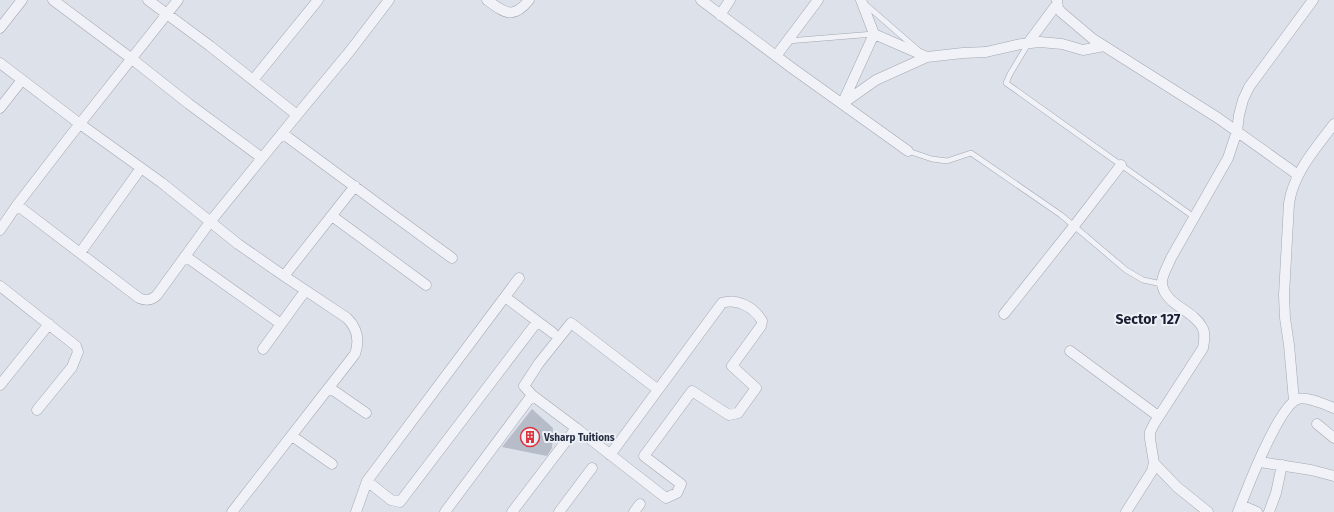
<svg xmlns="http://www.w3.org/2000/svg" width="1334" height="512" viewBox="0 0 1334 512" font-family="'Fira Sans',sans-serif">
	<rect width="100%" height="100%" fill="#dde1e9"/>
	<path fill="#b7bcc9" d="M532 409 553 428 552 448 547 456 502 447Z"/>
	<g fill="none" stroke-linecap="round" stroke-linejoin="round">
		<g stroke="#a2a7b3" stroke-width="6">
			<path id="lane" d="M865 4 918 50
				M787 41 874 34
				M1028 44 1010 74 1006 83 1194 217
				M908 151 932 159 947 161 971 153 1061 215 1126 270 1143 280 1162 284"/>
		</g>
		<g stroke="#a2a7b3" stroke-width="11">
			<path id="street" d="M53 0 132 59 189 104 262 158
				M487 0C505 13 513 20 529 0
				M701 0 792 68 908 151
				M1057 0 1058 8 1061 12 1093 39 1218 118 1298 175
				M720 15 730 0
				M0 28 22 0
				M874 34 927 57
				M1028 43 1057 4
				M776 56 818 0
				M0 63 80 124 162 183 238 244 284 276 347 318C357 328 360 340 355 354L232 512
				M253 80 318 0
				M843 102 874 34 861 0
				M842 104 876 80 927 57 963 53 986 52 1021 44 1040 42 1062 44 1083 50 1104 46
				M0 108 22 80
				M297 115 350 51 389 0
				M282 133 385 209 452 258
				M17 205 139 298C146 301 151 301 157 295L210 222 297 115 210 46 148 0
				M332 216 426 285
				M0 230 17 205 67 140 178 0
				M80 253 141 168
				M185 256 281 324
				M284 276 355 186
				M0 286 76 346 78 352 72 367 37 410
				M505 297 553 333
				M1004 314 1074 226 1121 165
				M263 349 305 291
				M1070 351 1158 416
				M0 385 49 324
				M330 388 366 413
				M532 395 524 386 539 363 571 323 657 389
				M1294 401 1289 345 1285 318 1284 295 1289 203C1294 172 1316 148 1334 124
				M1317 424 1334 438
				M292 436 332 464
				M1260 462 1311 470 1334 476
				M1154 463 1177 487 1208 512
				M367 481 391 500 400 502 537 322
				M1241 505 1257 512
				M356 512 367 481 519 278
				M445 512 532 395 576 428
				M512 512 576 428 666 498 677 493 681 484 644 456 692 391 729 415 738 413 756 388 732 366 761 326 762 321C754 307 737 298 722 303L610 455
				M559 512 592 468
				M634 512 640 504
				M1126 512 1152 471 1154 463 1150 439V432L1154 424 1203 348C1204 342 1206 333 1202 327 1193 310 1165 305 1162 284 1161 276 1168 266 1171 258L1228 158 1237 131 1239 115 1243 100 1249 87 1313 0
				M1238 512C1246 491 1279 405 1298 399 1306 396 1326 405 1334 408
				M1269 512 1276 493 1282 465"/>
		</g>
		<use href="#lane" stroke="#f1f2f7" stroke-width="5"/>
		<use href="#street" stroke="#f1f2f7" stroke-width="10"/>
	</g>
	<defs>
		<g id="building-ring" transform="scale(1)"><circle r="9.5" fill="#edf0f6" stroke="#dd343d" stroke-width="1.5"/><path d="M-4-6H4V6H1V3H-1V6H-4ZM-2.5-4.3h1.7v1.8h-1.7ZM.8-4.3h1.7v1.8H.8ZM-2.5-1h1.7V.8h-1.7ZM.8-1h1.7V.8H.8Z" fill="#dd343d"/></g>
	</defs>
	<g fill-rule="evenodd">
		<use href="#building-ring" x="530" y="437"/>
	</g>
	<g text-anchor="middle" stroke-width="4" stroke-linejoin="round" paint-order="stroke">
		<g font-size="10" font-weight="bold" fill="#252d41" stroke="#edf0f6" text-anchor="start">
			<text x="544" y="441">Vsharp Tuitions</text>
		</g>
		<g font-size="14" font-weight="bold" fill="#181e32" stroke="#edf0f6">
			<text x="1148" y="324">Sector 127</text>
		</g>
	</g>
</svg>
